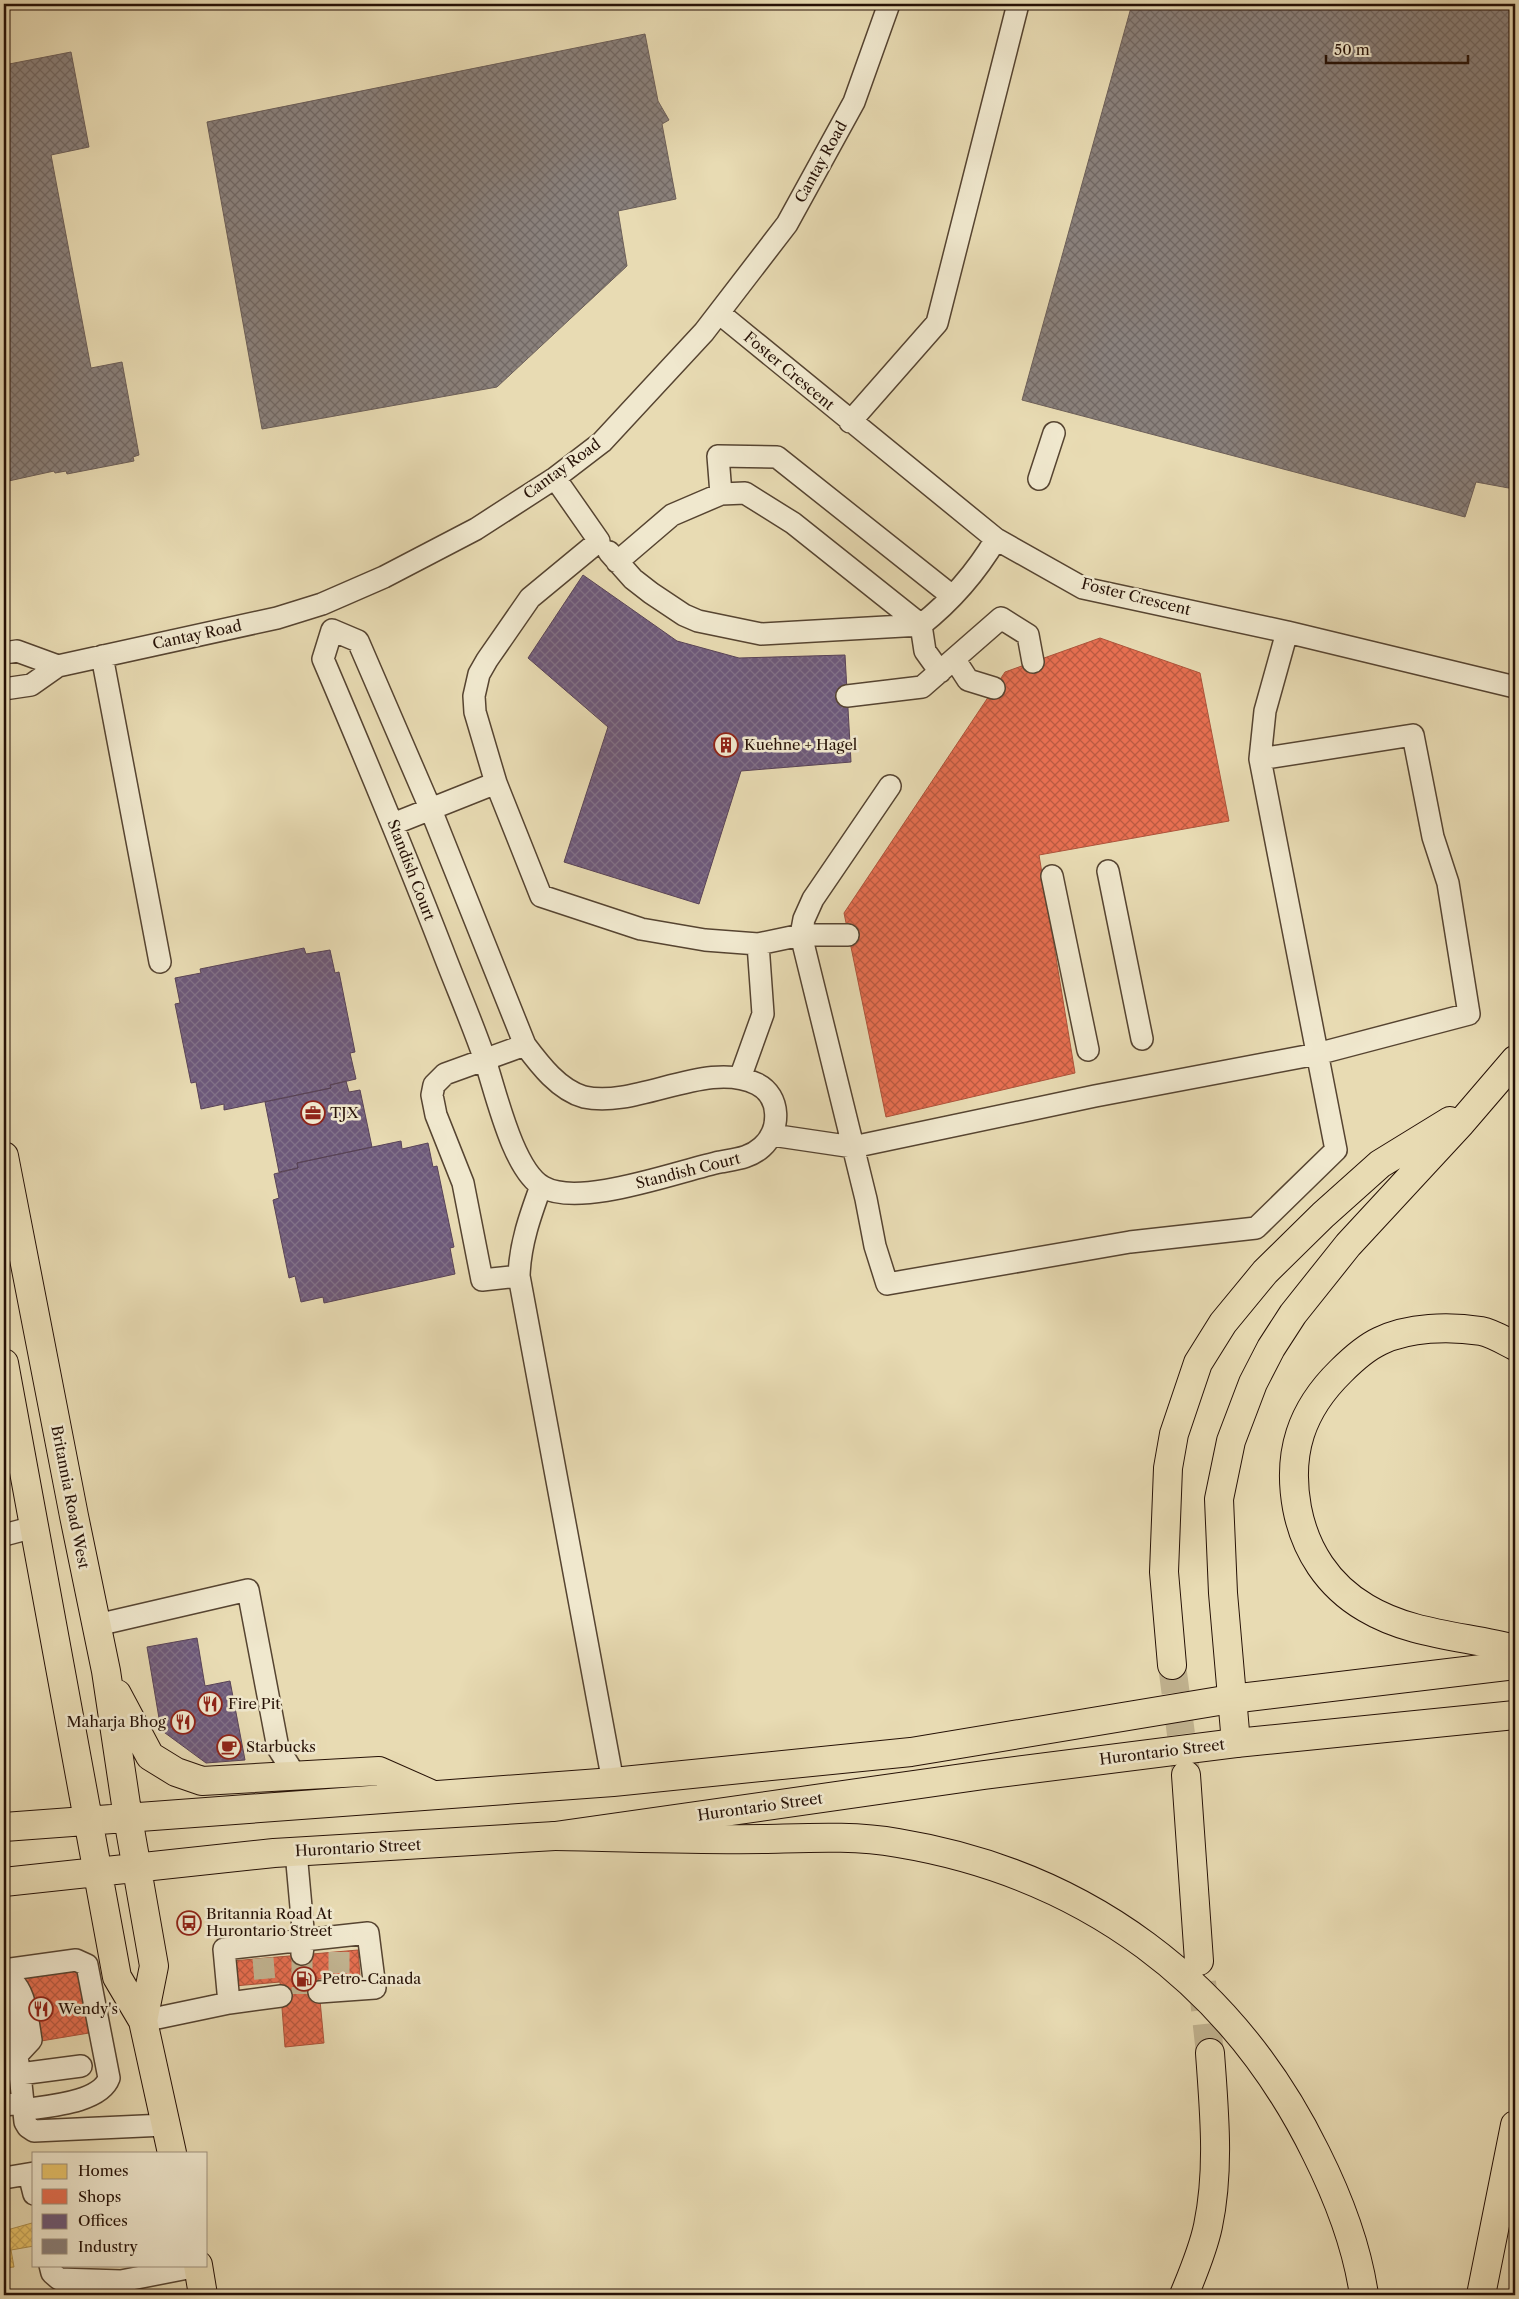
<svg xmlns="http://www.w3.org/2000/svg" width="1519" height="2299" viewBox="0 0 1519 2299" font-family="'Libre Caslon Text',serif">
	<defs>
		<pattern id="homes-cross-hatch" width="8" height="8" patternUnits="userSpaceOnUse" patternTransform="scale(1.25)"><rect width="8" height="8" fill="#e9c46a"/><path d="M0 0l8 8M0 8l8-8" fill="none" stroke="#c8a75a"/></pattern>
		<pattern id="shops-cross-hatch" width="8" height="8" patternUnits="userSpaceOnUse" patternTransform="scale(1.25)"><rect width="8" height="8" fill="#e76f51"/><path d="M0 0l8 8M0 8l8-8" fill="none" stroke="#bb5a41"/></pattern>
		<pattern id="offices-cross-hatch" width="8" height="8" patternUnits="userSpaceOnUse" patternTransform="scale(1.25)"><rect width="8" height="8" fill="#6d597a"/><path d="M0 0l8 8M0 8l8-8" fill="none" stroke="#817188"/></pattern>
		<pattern id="industry-cross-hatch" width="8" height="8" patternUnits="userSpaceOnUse" patternTransform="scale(1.25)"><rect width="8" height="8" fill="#8a817c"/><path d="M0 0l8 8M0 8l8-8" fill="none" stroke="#716864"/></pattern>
	</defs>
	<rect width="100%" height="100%" fill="#e8dbb3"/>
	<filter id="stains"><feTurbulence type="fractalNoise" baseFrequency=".004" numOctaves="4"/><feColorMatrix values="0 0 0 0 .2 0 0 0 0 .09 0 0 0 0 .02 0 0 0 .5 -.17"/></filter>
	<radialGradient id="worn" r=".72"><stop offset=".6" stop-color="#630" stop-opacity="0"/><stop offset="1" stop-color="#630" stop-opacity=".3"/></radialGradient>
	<path fill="url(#homes-cross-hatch)" stroke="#ae8e4c" d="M4 2214 7 2230 32 2223 34 2234V2246L11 2250 14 2267 4 2268Z"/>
	<path fill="url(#shops-cross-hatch)" stroke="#ad533a" d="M1100 638 1200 673 1229 821 1039 855 1075 1073 886 1117 844 913 1005 672Z
		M358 1950 360 1976 318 1979 324 2043 285 2047 280 1982 234 1986 232 1961Z
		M77 1968 89 2033 35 2042 25 1977Z"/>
	<path fill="url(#offices-cross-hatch)" stroke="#584357" d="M583 575 677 641 739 658 845 655 851 762 741 771 699 904 564 862 608 727 528 658Z
		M304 948 306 954 330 950 335 973 339 972 355 1052 350 1053 356 1079 330 1085 331 1088 224 1110V1104L201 1109 196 1082 191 1083 175 1004 180 1003 175 978 201 973 200 969Z
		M346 1081 349 1092 360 1090 372 1147 297 1163 298 1168 279 1172 265 1102 331 1088 330 1085Z
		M401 1141 402 1149 428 1143 433 1167 437 1166 454 1247 450 1248 455 1274 324 1303 323 1297 301 1302 295 1276 289 1278 273 1200 279 1198 274 1174 298 1168 297 1163Z
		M197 1638 205 1686 230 1681 245 1760 206 1763 161 1730 147 1647Z"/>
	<path fill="url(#industry-cross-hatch)" stroke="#6c5f59" d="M1132 4H1515L1514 489 1476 482 1465 517 1022 400Z
		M645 34 658 101 669 120 662 124 676 199 618 211 627 266 497 387 262 429 207 122Z
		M71 52 89 147 51 155 91 368 122 362 139 455 133 457 134 461 67 474 66 471 55 473 54 471 4 482V65Z"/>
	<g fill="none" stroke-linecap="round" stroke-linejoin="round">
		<path stroke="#c1b390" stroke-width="21" stroke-dasharray="21 11" stroke-linecap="butt" d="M339 1952V1977
			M302 1955V1994
			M263 1958 265 1983"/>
		<path stroke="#c1b390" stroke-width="28" stroke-dasharray="28 14" stroke-linecap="butt" d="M1172 1665 1186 1773
			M1202 1982 1210 2053"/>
		<g stroke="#564431" stroke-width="24">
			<path id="minor" d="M719 313 996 539 1083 588 1287 632 1515 687
				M850 422 937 323 1018 4
				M555 478 599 541 530 598 487 660 479 674 474 696 475 712 496 783 541 896 641 929 705 940 758 944
				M1039 479 1054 433
				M721 494 718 456 777 457 952 596
				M609 552 633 579 651 593 684 615 698 621 761 634 921 625
				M617 562 672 515 721 494 745 493 793 523 921 625
				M332 630 358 641 431 810 525 1045C540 1065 559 1090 584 1097 637 1109 707 1059 757 1084 781 1096 781 1130 762 1147 750 1158 736 1159 720 1162 678 1171 580 1208 543 1187 513 1170 496 1093 485 1060 472 1022 456 986 442 949 404 851 364 755 323 659Z
				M4 653 17 651 58 666
				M102 656 160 962
				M955 660 968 680 994 688
				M940 672 925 651 921 625C950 602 977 571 996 539
				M4 689 31 685 58 666 277 618 322 604 384 577 476 529 555 478 602 442 704 332 787 224 854 102 889 4
				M847 696 922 687 1001 618 1028 635 1033 662
				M890 786 813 899 804 919 801 935 866 1199 875 1246 887 1284 1130 1242 1256 1228 1336 1150 1260 759 1265 711 1287 632
				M393 824 496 783
				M1108 871 1142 1039
				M1052 876 1088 1050
				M740 1078 763 1014 758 944 801 935H848
				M772 1135 853 1147 1095 1096 1317 1054 1469 1014 1448 883 1433 837 1413 735 1260 759
				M541 1186C530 1216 520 1244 519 1276L613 1782
				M519 1276 482 1280 463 1183 436 1115 432 1095 434 1085 445 1074 525 1045
				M4 1535 34 1527
				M97 1625 248 1590 278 1748 295 1775
				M302 1954 304 1940 368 1933 375 1988 319 1992
				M4 1970 76 1960 87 1965 109 2078C100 2103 47 2106 23 2110
				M4 1979C25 1979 28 2023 31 2040L17 2055
				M4 1985 20 2074 81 2066
				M229 2003 281 1996
				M143 2021 229 2003 224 1949 304 1940 296 1852
				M20 2074 25 2122 28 2127 34 2131 165 2125
				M4 2105 22 2103
				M29 2174 34 2194
				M4 2178 34 2173
				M50 2265 52 2273 59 2279 121 2281 198 2266"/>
		</g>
		<g stroke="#261106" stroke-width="30">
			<path id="major" d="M4 1156 74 1516 106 1671 128 1818 154 1966 143 2021
				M4 1363 117 1977 143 2021 172 2153
				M117 1694 150 1756 176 1772 202 1781 379 1771 431 1794
				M4 1827 613 1782 911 1752 1231 1699 1515 1665
				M4 1882 274 1853 555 1836 984 1775 1236 1743 1515 1715
				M198 2265 203 2295"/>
		</g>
		<g stroke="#261106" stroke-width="30">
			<path id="highway" d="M1515 1346C1505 1341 1492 1333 1481 1331 1449 1326 1409 1327 1380 1341 1365 1348 1352 1360 1341 1371 1301 1410 1287 1453 1297 1508 1305 1550 1328 1586 1366 1608 1411 1635 1465 1636 1515 1649
				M1172 1665 1164 1572 1168 1468 1174 1434 1198 1363 1223 1323 1265 1272 1323 1215 1380 1164 1450 1121
				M1236 1743 1223 1593 1219 1499 1231 1441 1253 1383 1271 1348 1293 1314 1348 1245 1461 1123 1515 1060
				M1186 1775 1199 1961
				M555 1836C624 1837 694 1840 763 1839 808 1838 853 1835 898 1843 1085 1874 1232 1982 1316 2153 1338 2197 1357 2246 1364 2295
				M1184 2295C1193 2273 1203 2250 1208 2226 1220 2169 1214 2110 1210 2053
				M1481 2295 1515 2125"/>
		</g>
		<use href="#minor" stroke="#f0e8ce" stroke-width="21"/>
		<use href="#major" stroke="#e8dbb3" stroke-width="28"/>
		<use href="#highway" stroke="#e8dbb3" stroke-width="28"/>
	</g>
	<defs>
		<g id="building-ring" transform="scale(1.25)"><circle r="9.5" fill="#f0e8ce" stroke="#8f2418" stroke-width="1.5"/><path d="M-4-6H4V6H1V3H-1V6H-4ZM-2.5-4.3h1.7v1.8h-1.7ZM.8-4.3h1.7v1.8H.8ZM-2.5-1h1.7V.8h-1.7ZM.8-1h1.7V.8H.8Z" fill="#8f2418"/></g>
		<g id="office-ring" transform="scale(1.25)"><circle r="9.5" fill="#f0e8ce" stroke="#8f2418" stroke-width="1.5"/><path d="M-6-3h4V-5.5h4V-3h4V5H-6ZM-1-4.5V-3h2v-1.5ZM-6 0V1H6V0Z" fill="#8f2418"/></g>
		<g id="restaurant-ring" transform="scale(1.25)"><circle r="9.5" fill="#f0e8ce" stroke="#8f2418" stroke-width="1.5"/><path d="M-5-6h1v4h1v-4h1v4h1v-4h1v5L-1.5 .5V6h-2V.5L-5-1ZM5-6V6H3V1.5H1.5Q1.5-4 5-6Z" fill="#8f2418"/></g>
		<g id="cafe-ring" transform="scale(1.25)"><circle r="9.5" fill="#f0e8ce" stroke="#8f2418" stroke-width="1.5"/><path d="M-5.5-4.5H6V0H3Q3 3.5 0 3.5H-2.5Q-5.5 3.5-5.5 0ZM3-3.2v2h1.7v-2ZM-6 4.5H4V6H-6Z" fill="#8f2418"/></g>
		<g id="bus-ring" transform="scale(1.25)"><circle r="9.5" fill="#f0e8ce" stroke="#8f2418" stroke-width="1.5"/><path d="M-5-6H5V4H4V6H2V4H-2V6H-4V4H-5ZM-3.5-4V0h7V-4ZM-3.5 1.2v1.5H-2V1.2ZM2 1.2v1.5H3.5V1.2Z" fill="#8f2418"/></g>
		<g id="fuel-ring" transform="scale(1.25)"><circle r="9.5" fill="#f0e8ce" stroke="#8f2418" stroke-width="1.5"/><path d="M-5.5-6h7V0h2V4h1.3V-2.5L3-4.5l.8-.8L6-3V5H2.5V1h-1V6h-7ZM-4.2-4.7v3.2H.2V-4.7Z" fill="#8f2418"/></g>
	</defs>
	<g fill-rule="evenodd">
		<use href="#building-ring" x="726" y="745"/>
		<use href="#office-ring" x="313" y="1113"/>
		<use href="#restaurant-ring" x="210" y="1704"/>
		<use href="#restaurant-ring" x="183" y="1722"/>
		<use href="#cafe-ring" x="229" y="1747"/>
		<use href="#bus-ring" x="189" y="1923"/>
		<use href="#fuel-ring" x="304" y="1979"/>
		<use href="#restaurant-ring" x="41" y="2009"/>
	</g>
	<g text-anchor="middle" stroke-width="5" stroke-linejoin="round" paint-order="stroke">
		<g font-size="15" fill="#261106" stroke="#f0e8ce">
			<text transform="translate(821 162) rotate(-61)" y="5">Cantay Road</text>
			<text transform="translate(789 371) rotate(40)" y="5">Foster Crescent</text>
			<text transform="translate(562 469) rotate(-36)" y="5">Cantay Road</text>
			<text transform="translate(1136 597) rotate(14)" y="5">Foster Crescent</text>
			<text transform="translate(197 635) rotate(-12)" y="5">Cantay Road</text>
			<text transform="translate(411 870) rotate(69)" y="5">Standish Court</text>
			<text transform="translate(688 1171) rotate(-14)" y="5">Standish Court</text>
			<text transform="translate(70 1497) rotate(79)" y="5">Britannia Road West</text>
			<text transform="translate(1162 1752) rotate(-7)" y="5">Hurontario Street</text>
			<text transform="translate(760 1807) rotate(-8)" y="5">Hurontario Street</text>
			<text transform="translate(358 1848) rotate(-3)" y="5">Hurontario Street</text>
		</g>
		<g font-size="15" fill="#261106" stroke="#f0e8ce" text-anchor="start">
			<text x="744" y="750">Kuehne + Hagel</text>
			<text x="330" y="1118">TJX</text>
			<text x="228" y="1709">Fire Pit</text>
			<text x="166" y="1727" text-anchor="end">Maharja Bhog</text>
			<text x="246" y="1752">Starbucks</text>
			<text x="206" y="1919">Britannia Road At<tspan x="206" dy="17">Hurontario Street</tspan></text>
			<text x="322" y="1984">Petro-Canada</text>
			<text x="58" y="2014">Wendy's</text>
		</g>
	</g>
	<rect width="1519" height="2299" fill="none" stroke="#e8dbb3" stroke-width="20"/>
	<rect x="5" y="5" width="1509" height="2289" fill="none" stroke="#261106" stroke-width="2.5"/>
	<rect x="10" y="10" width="1499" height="2279" fill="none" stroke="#261106"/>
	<rect x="32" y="2152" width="175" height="115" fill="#f0e8ce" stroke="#9f927e"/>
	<rect x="42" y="2164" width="25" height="15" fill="#e9c46a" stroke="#9f927e"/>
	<text x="78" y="2176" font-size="15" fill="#261106">Homes</text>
	<rect x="42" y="2189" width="25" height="15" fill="#e76f51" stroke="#9f927e"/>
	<text x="78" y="2202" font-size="15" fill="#261106">Shops</text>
	<rect x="42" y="2214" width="25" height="15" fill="#6d597a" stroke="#9f927e"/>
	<text x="78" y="2226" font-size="15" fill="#261106">Offices</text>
	<rect x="42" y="2239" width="25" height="15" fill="#8a817c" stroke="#9f927e"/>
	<text x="78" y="2252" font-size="15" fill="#261106">Industry</text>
	<path d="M1326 55v8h142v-8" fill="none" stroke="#261106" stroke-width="2.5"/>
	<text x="1334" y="55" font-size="15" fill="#261106" stroke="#f0e8ce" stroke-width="4" paint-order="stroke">50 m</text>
	<rect width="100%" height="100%" filter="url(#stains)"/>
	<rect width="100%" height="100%" fill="url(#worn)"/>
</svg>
